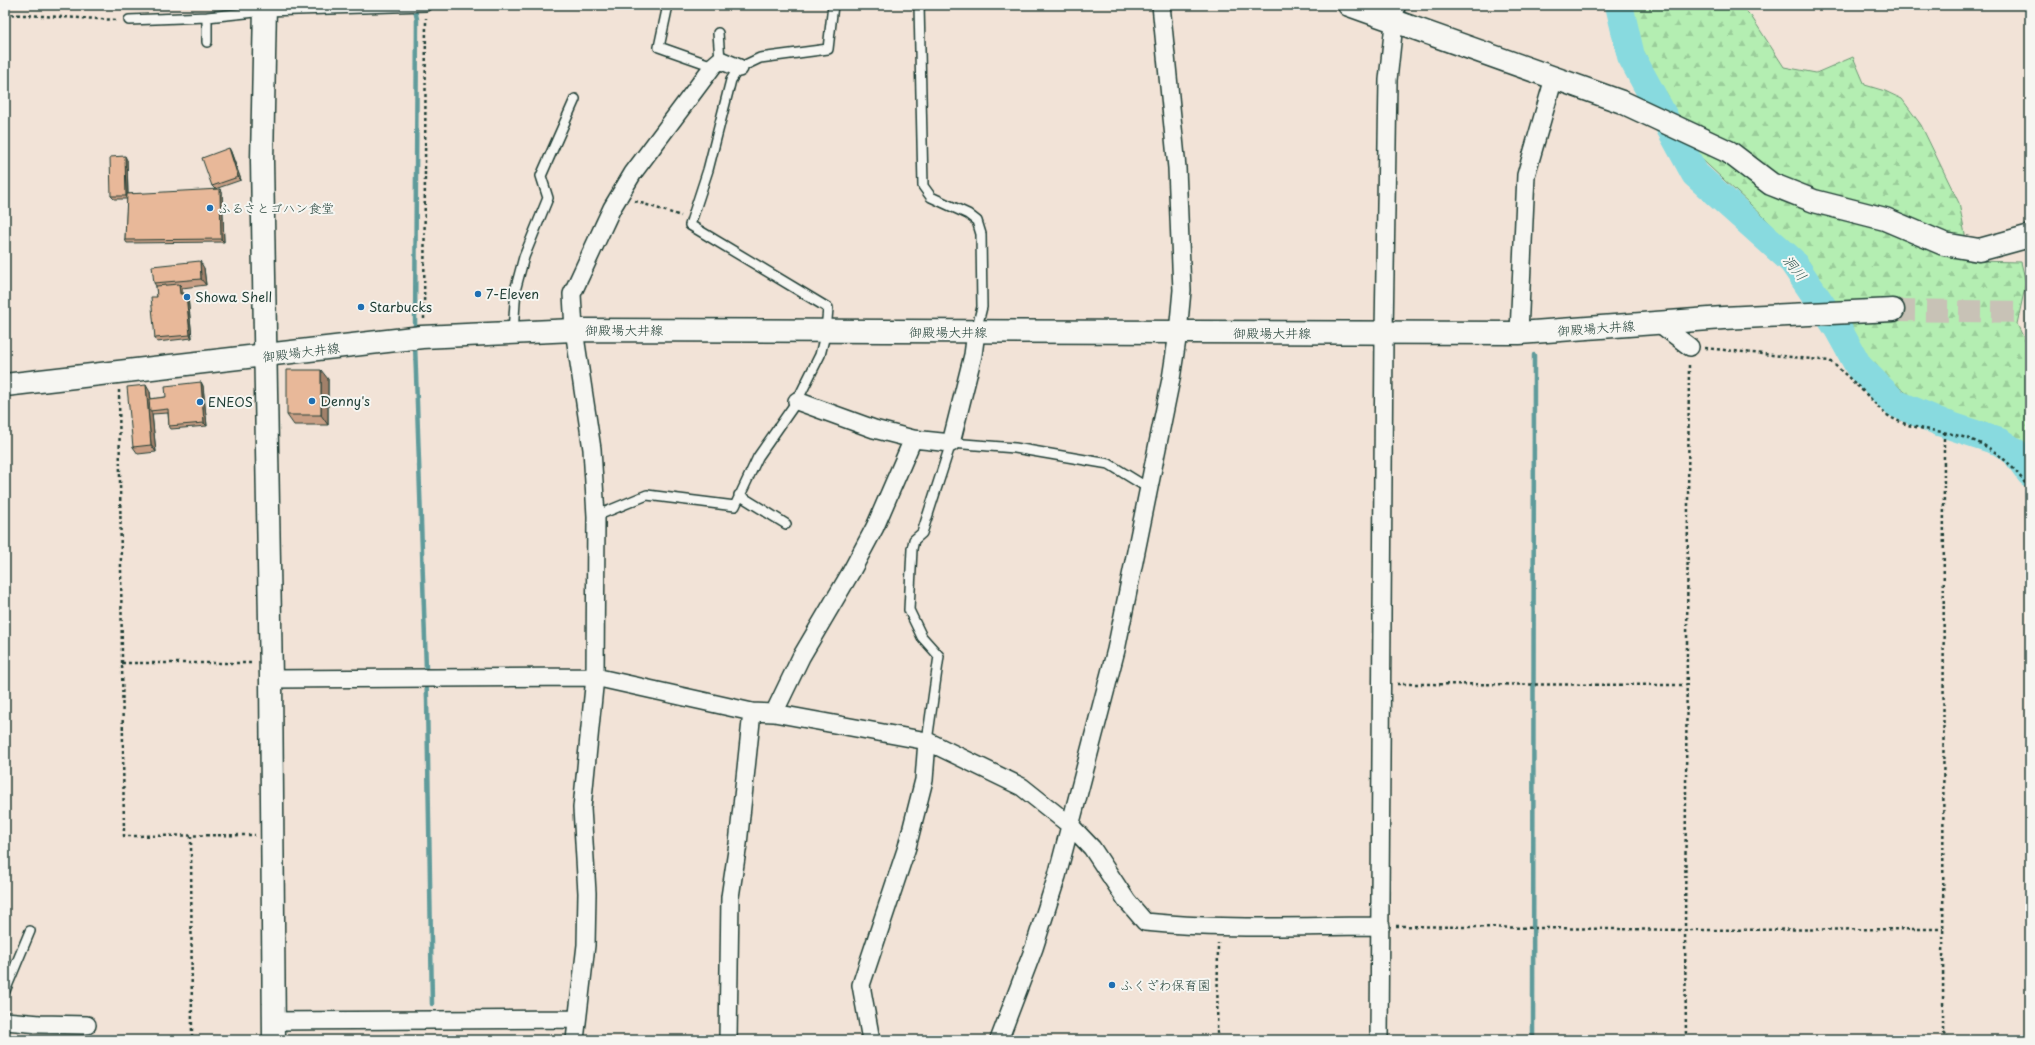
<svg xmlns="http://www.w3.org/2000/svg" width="2035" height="1045" viewBox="0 0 2035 1045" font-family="'Playpen Sans','Klee One',sans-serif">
	<defs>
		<pattern id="forest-firs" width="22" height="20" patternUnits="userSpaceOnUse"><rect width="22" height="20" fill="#b4eeb2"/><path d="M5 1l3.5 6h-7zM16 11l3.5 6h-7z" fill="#9acd9a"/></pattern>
	</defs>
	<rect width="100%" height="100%" fill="#f2e3d7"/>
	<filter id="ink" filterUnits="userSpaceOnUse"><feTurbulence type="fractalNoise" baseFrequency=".025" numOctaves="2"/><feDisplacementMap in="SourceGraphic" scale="8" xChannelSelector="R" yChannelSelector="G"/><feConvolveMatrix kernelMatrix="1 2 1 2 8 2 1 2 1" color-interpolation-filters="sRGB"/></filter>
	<g filter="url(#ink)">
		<path fill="url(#forest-firs)" stroke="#6a9673" d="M1628 5H1740L1751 16 1784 67 1816 73 1853 57 1865 85 1885 91 1902 99 1921 125 1959 203 1970 261 2021 262 2026 283 2017 324 2027 345 2030 346V458L2014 439 1918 402 1874 368 1809 266 1765 218 1695 153 1637 46Z"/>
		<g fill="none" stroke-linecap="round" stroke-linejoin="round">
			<path stroke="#5e9b9b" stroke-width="4.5" d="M414 5 417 19 415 331
				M415 344 427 698 432 1004
				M1533 1040 1534 355"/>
			<path stroke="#88dadf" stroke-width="28" d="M1619 5 1631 56 1695 174 1792 261 1838 329 1859 367 1895 403 1942 423 2000 442 2015 452 2030 473"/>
			<path stroke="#c8c2b6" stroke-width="22" stroke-dasharray="22 11" stroke-linecap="butt" d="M1893 310 2030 312"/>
			<g stroke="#1f3d34" stroke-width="12">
				<path id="lane" d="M668 5 659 47 713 66
					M919 5 923 186 931 197 968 214 977 221 981 234 982 307 976 331
					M129 20 207 17 266 11 426 6V5
					M718 33 720 60
					M207 42V17
					M513 333 516 287 524 257 548 198 541 176 575 99
					M739 495 786 524
					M596 516 647 495 735 506 758 457 797 401 820 355 826 331 828 308 690 225 708 170 731 80 739 68 760 58 828 49 833 5
					M927 741 939 656 922 637 909 610 912 549 914 540 922 533 951 443 1015 448 1109 464 1148 488
					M5 991 30 931"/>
			</g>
			<g stroke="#1f3d34" stroke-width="20">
				<path id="street" d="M1660 324 1690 347
					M1519 333 1526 175 1554 78
					M797 401 874 429 913 439 951 443 973 355 976 332
					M271 679 595 677 752 712 774 713 927 741 1022 787 1071 826 1092 848 1127 901 1145 922C1223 930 1303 926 1381 926
					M774 713 801 657 851 572 875 527 913 439
					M5 1021 40 1024 87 1025
					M272 1021 577 1019
					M575 1040 586 945 587 893 582 808 595 677 596 516 592 449 574 330 572 294 612 208 633 173 713 66 720 60 739 68
					M728 1040 730 897 738 844 752 712
					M871 1040 861 985 907 847 924 780 927 741
					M999 1040 1034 948 1057 876 1116 650 1171 379 1178 333 1182 290 1177 168 1161 5
					M1379 1040 1384 333 1388 80 1396 5"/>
			</g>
			<g stroke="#1f3d34" stroke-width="25">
				<path id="secondary" d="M265 5 262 161 271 679 274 1040
					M1349 5 1622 102 1729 152 1771 184 1814 201 1885 219 1944 244 1979 250 2030 236"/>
			</g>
			<g stroke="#1f3d34" stroke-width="25">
				<path id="primary" d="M5 385 422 337 574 330 1519 333 1723 318 1893 310"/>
			</g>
			<path stroke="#1f3d34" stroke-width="2.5" stroke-dasharray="3 3" stroke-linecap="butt" d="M5 14 118 20
				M635 201 681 216
				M424 319 426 18
				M1705 348 1830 361C1844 373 1857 385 1870 398 1876 404 1881 411 1887 415 1904 426 1923 429 1942 432 1985 440 2006 455 2030 490
				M119 390 124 836 255 835
				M1944 432 1943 1032 1950 1040
				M122 663H252
				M1397 684 1687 685
				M191 836 192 1040
				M1396 926 1685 930 1943 929
				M1217 1040 1218 943
				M1686 1040 1685 930 1689 363"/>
			<use href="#lane" stroke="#f6f6f2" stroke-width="9"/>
			<use href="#street" stroke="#f6f6f2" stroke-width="17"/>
			<use href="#secondary" stroke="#f6f6f2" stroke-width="22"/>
			<use href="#primary" stroke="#f6f6f2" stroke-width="22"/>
		</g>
		<path fill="#c89e84" stroke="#1f3d34" d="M229 148 231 152 241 180 215 189 212 186Z
			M127 160 128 194 222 192 224 242 127 243 125 240 127 199H114L111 196Z
			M204 268 206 285 182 288V294H186L188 297 192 338 157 342 155 338 157 297 156 286 154 283Z
			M328 379V425H294L287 415Z
			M201 382 203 386 207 426 171 429 169 426 168 413 152 414 156 452 138 454 133 447 150 392 151 399 166 397Z"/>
		<path fill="#a2816b" stroke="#1f3d34" d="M229 148 231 152 241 180 238 177Z
			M125 156 127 160 128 199 126 196Z
			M220 189 222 192 224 242 221 239Z
			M200 261 204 268 206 285 201 279Z
			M179 284 182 287V298L180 294Z
			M186 294 188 297 192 338 190 335Z
			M321 370 328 379V425L321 415Z
			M201 382 203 386 207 426 204 423Z
			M146 385 150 392 152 411H150L152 414 156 452 151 445Z"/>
		<path fill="#e8b899" stroke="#1f3d34" d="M229 148 238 177 212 186 202 158Z
			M125 156 126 196H111L110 157Z
			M220 189 221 239 125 240 127 194Z
			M200 261 201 279 154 283 152 266Z
			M179 284 180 294H186L190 335 155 338 151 297H157L156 286Z
			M287 370H321V415H287Z
			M201 382 204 423 169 426 168 409 150 411 149 399 166 397 165 386Z
			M146 385 151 445 133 447 127 387Z"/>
	</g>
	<g fill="#1f6fb2" stroke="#f6f6f2" stroke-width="1.5">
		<circle cx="210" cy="208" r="4"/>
		<circle cx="478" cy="294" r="4"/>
		<circle cx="187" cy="297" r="4"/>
		<circle cx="361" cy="307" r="4"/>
		<circle cx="312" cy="401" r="4"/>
		<circle cx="200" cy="402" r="4"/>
		<circle cx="1112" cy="985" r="4"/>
	</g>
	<g text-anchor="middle" stroke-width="4" stroke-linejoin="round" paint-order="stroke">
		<g font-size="13" fill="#1f3d34" stroke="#f6f6f2" text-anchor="start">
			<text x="218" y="213">ふるさとゴハン食堂</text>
			<text x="486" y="299">7-Eleven</text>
			<text x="195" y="302">Showa Shell</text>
			<text x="369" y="312">Starbucks</text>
			<text x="320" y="406">Denny's</text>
			<text x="208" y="407">ENEOS</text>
			<text x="1120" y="990">ふくざわ保育園</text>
		</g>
		<g font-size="13" fill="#1f3d34" stroke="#f6f6f2">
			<text transform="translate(1596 328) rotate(-4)" y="5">御殿場大井線</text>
			<text x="624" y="335">御殿場大井線</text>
			<text x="948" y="337">御殿場大井線</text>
			<text x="1272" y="338">御殿場大井線</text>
			<text transform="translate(301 352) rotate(-7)" y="5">御殿場大井線</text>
		</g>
		<g font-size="14" font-style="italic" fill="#345c56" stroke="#f6f6f2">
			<text transform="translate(1795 268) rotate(51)" y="5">洞川</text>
		</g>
	</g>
	<rect width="2035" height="1045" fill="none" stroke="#f6f6f2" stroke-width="20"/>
	<rect x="10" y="10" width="2015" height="1025" fill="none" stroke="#1f3d34" stroke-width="1.5" filter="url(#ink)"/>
</svg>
